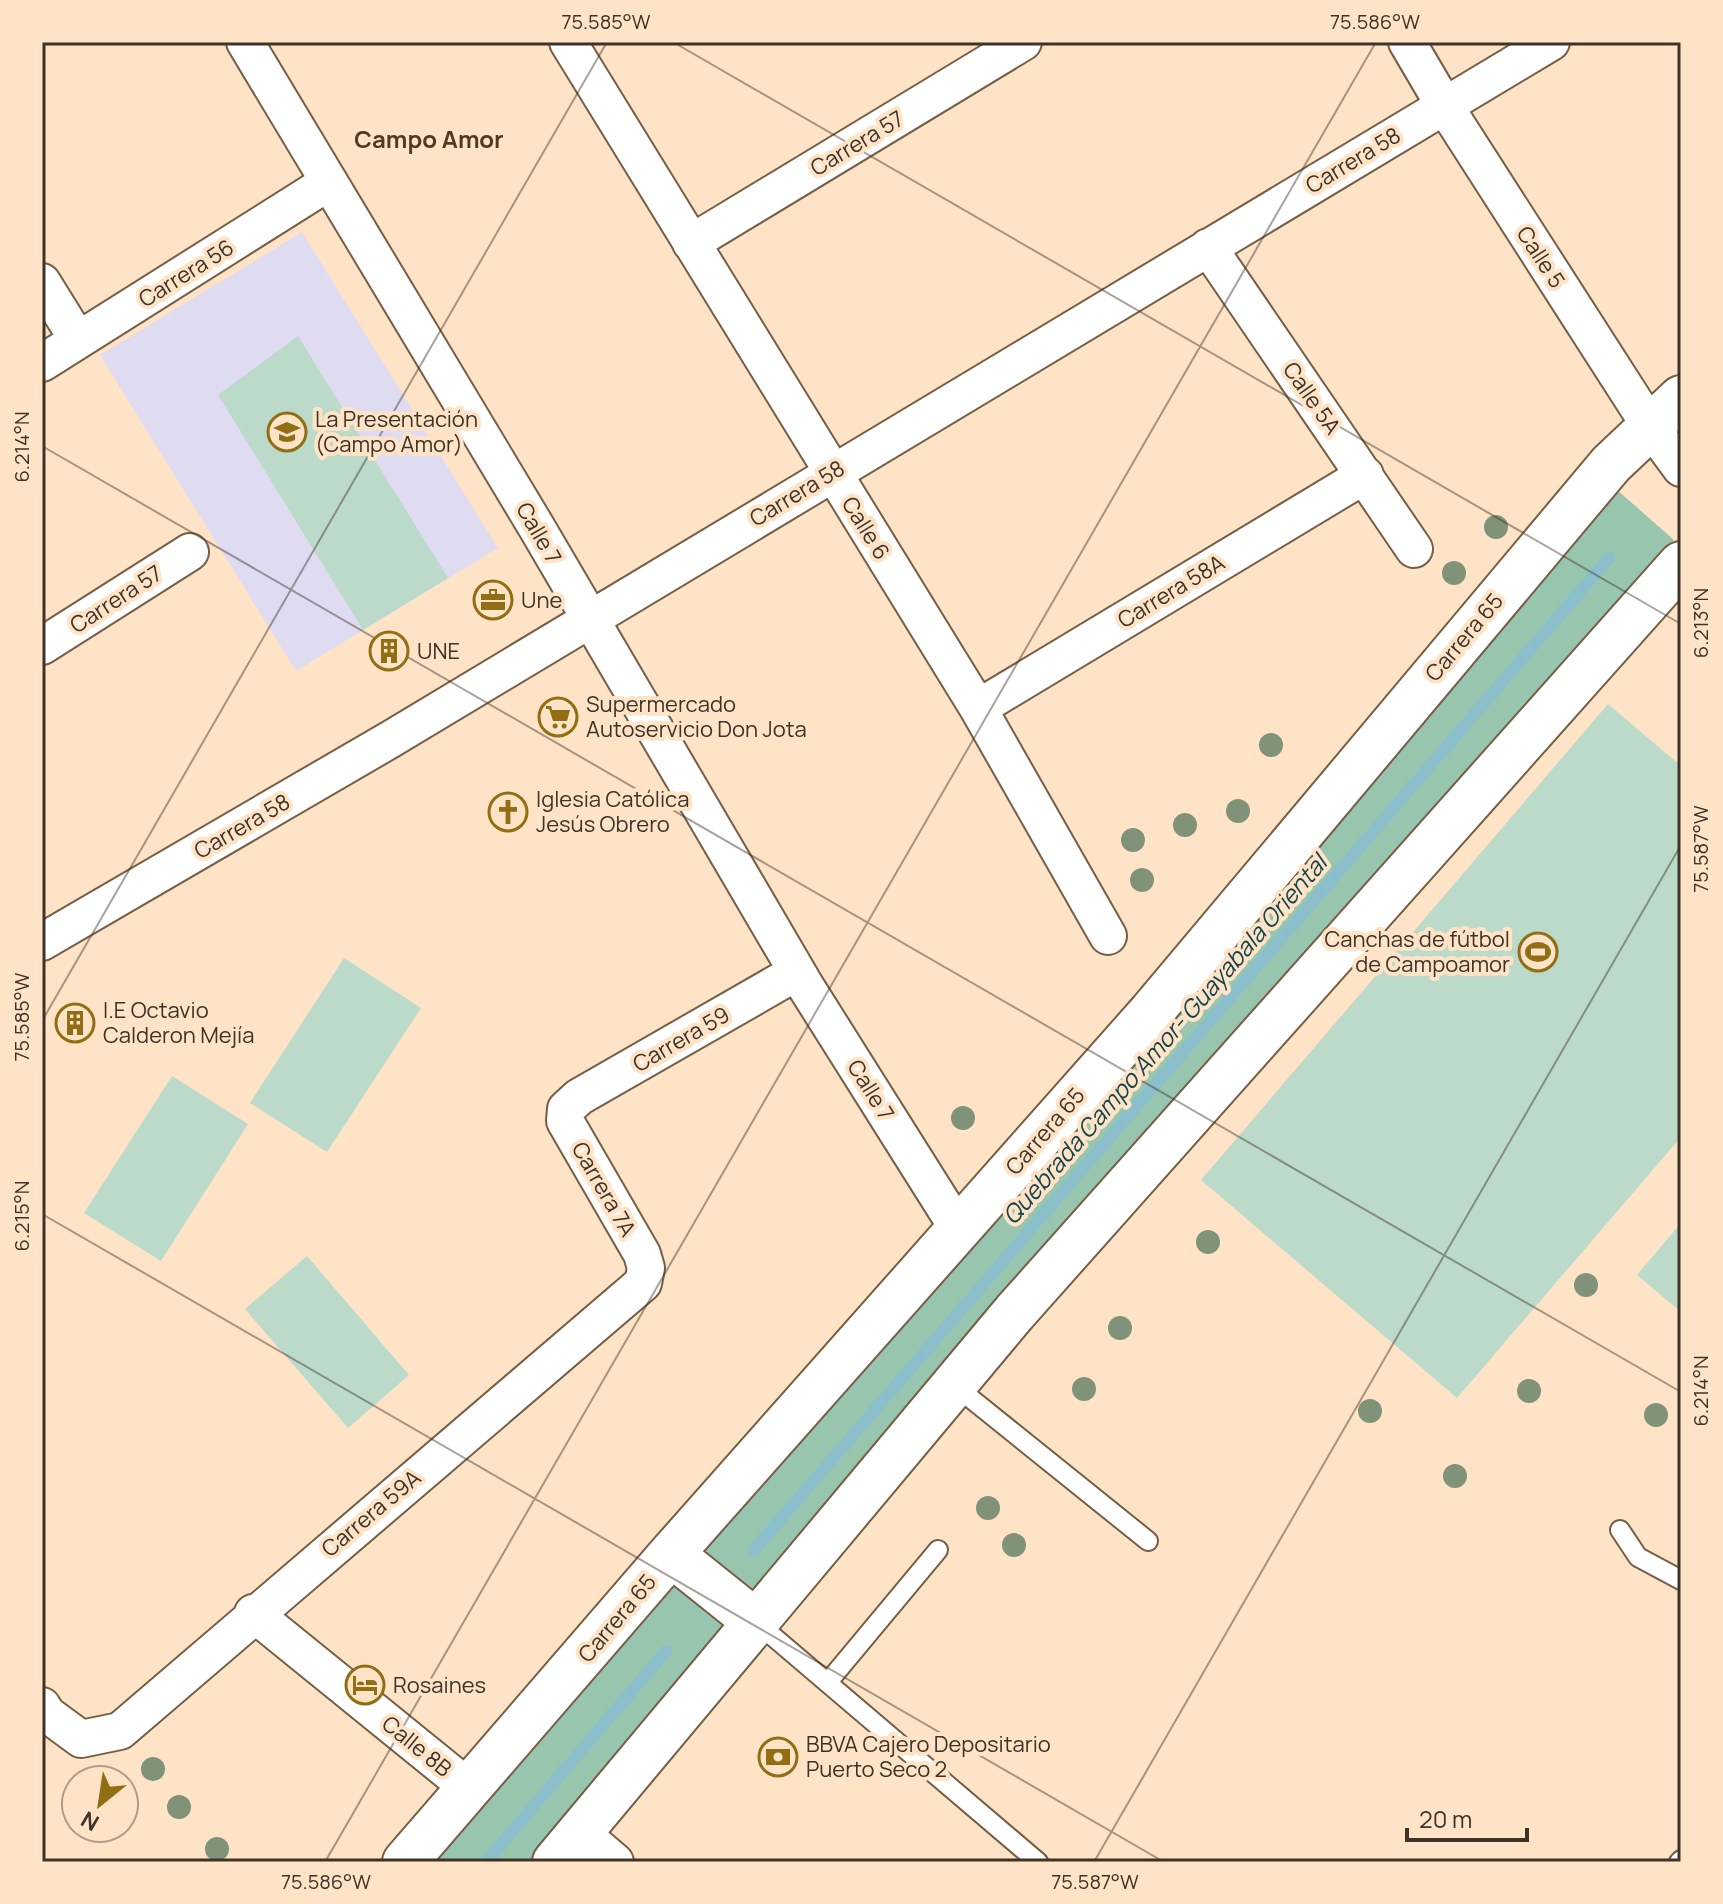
<svg xmlns="http://www.w3.org/2000/svg" width="1723" height="1904" viewBox="0 0 1723 1904" font-family="Manrope,sans-serif">
	<rect width="100%" height="100%" fill="#fee3c6"/>
	<path fill="#dfdbf1" d="M302 232 498 548 296 671 100 355Z"/>
	<path fill="#bcdaca" d="M298 336 448 578 363 630 218 395Z
		M1608 704 1681 766V1137L1457 1398 1201 1180Z
		M344 958 421 1008 327 1152 250 1103Z
		M172 1076 248 1124 161 1261 84 1213Z
		M1681 1223V1312L1637 1275Z
		M307 1256 409 1375 348 1428 245 1309Z"/>
	<path fill="#98c5ae" d="M1616 489 1674 540 1006 1299 759 1594 705 1551Z
		M675 1584 728 1629 529 1862H433Z"/>
	<g fill="none" stroke-linecap="round" stroke-linejoin="round">
		<path stroke="#8abfcb" stroke-width="12" d="M754 1550 1609 558
			M486 1862 666 1651"/>
		<g stroke="#755e44" stroke-width="22">
			<path id="lane" d="M954 1385 1148 1541
				M1620 1530 1638 1557 1681 1580
				M756 1622 1038 1862
				M828 1682 938 1550
				M1679 1862 1681 1860"/>
		</g>
		<g stroke="#755e44" stroke-width="40">
			<path id="street" d="M245 42 537 528 806 987 959 1230
				M568 42 978 708 1108 936
				M1407 42 1444 105 1650 426 1681 468
				M691 243 1023 42
				M1208 247 1414 549
				M42 282 78 340
				M42 363 329 182
				M42 646 190 552
				M978 708 1365 475
				M42 942 391 739 1551 42
				M253 1613 470 1789
				M42 1706 47 1714 81 1739 120 1731 643 1283 646 1268 642 1254 565 1121 566 1109 579 1097 797 972
				M580 1832 615 1862"/>
		</g>
		<g stroke="#755e44" stroke-width="48">
			<path id="secondary" d="M671 1554 756 1622
				M405 1862 671 1554 1152 1011 1611 464 1681 398
				M555 1862 1014 1313 1681 564"/>
		</g>
		<use href="#lane" stroke="#fff" stroke-width="18"/>
		<use href="#street" stroke="#fff" stroke-width="36"/>
		<use href="#secondary" stroke="#fff" stroke-width="44"/>
	</g>
	<g fill="#809278">
		<circle cx="1496" cy="527" r="12"/>
		<circle cx="1454" cy="573" r="12"/>
		<circle cx="1271" cy="745" r="12"/>
		<circle cx="1238" cy="811" r="12"/>
		<circle cx="1185" cy="825" r="12"/>
		<circle cx="1133" cy="840" r="12"/>
		<circle cx="1142" cy="880" r="12"/>
		<circle cx="963" cy="1118" r="12"/>
		<circle cx="1208" cy="1242" r="12"/>
		<circle cx="1586" cy="1285" r="12"/>
		<circle cx="1120" cy="1328" r="12"/>
		<circle cx="1084" cy="1389" r="12"/>
		<circle cx="1529" cy="1391" r="12"/>
		<circle cx="1370" cy="1411" r="12"/>
		<circle cx="1656" cy="1415" r="12"/>
		<circle cx="1455" cy="1476" r="12"/>
		<circle cx="988" cy="1508" r="12"/>
		<circle cx="1014" cy="1545" r="12"/>
		<circle cx="153" cy="1769" r="12"/>
		<circle cx="179" cy="1807" r="12"/>
		<circle cx="217" cy="1849" r="12"/>
	</g>
	<path fill="none" stroke="#3e3328" stroke-width="2" stroke-opacity="0.45" d="M673 42 1681 624M42 446 1681 1392M42 1021 607 42M42 1214 1164 1862M325 1862 1376 42M1094 1862 1681 845"/>
	<defs>
		<g id="school-ring" transform="scale(2)"><circle r="9.5" fill="#fee3c6" stroke="#916d13" stroke-width="1.5"/><path d="M0-5L7-2L0 1L-7-2ZM-4 1L0 2.5L4 1V4Q0 6-4 4Z" fill="#916d13"/></g>
		<g id="office-ring" transform="scale(2)"><circle r="9.5" fill="#fee3c6" stroke="#916d13" stroke-width="1.5"/><path d="M-6-3h4V-5.5h4V-3h4V5H-6ZM-1-4.5V-3h2v-1.5ZM-6 0V1H6V0Z" fill="#916d13"/></g>
		<g id="building-ring" transform="scale(2)"><circle r="9.5" fill="#fee3c6" stroke="#916d13" stroke-width="1.5"/><path d="M-4-6H4V6H1V3H-1V6H-4ZM-2.5-4.3h1.7v1.8h-1.7ZM.8-4.3h1.7v1.8H.8ZM-2.5-1h1.7V.8h-1.7ZM.8-1h1.7V.8H.8Z" fill="#916d13"/></g>
		<g id="supermarket-ring" transform="scale(2)"><circle r="9.5" fill="#fee3c6" stroke="#916d13" stroke-width="1.5"/><path d="M-6-5.5h2.5l.6 2H6L4.5 2H-2.5L-4.4-4H-6ZM-1.5 3.2a1.3 1.3 0 1 0 .1 0ZM3 3.2a1.3 1.3 0 1 0 .1 0Z" fill="#916d13"/></g>
		<g id="church-ring" transform="scale(2)"><circle r="9.5" fill="#fee3c6" stroke="#916d13" stroke-width="1.5"/><path d="M-1.2-6h2.4v3.5h3.3v2.4h-3.3V6h-2.4V-.1h-3.3v-2.4h3.3Z" fill="#916d13"/></g>
		<g id="stadium-ring" transform="scale(2)"><circle r="9.5" fill="#fee3c6" stroke="#916d13" stroke-width="1.5"/><path d="M0-5a6.5 5 0 1 0 0 10a6.5 5 0 1 0 0-10ZM-3.5-1.8h7v3.6h-7Z" fill="#916d13"/></g>
		<g id="hotel-ring" transform="scale(2)"><circle r="9.5" fill="#fee3c6" stroke="#916d13" stroke-width="1.5"/><path d="M-6-4.5h1.5V1H6V5H4.5V3h-9V5H-6ZM-4 0a1.8 1.8 0 1 1 3.6 0ZM.5 0V-2.5h3Q6-2.5 6 0Z" fill="#916d13"/></g>
		<g id="bank-ring" transform="scale(2)"><circle r="9.5" fill="#fee3c6" stroke="#916d13" stroke-width="1.5"/><path d="M-6-4H6V4H-6ZM0-2.3a2.3 2.3 0 1 0 0 4.6a2.3 2.3 0 1 0 0-4.6Z" fill="#916d13"/></g>
	</defs>
	<g fill-rule="evenodd">
		<use href="#school-ring" x="287" y="432"/>
		<use href="#office-ring" x="493" y="600"/>
		<use href="#building-ring" x="389" y="651"/>
		<use href="#supermarket-ring" x="558" y="717"/>
		<use href="#church-ring" x="508" y="812"/>
		<use href="#stadium-ring" x="1538" y="952"/>
		<use href="#building-ring" x="75" y="1023"/>
		<use href="#hotel-ring" x="365" y="1685"/>
		<use href="#bank-ring" x="778" y="1757"/>
	</g>
	<g text-anchor="middle" stroke-width="8" stroke-linejoin="round" paint-order="stroke">
		<g font-size="22" fill="#3e3328" stroke="#fee3c6">
			<text transform="translate(857 143) rotate(-31)" y="8">Carrera 57</text>
			<text transform="translate(1353 160) rotate(-31)" y="8">Carrera 58</text>
			<text transform="translate(1541 257) rotate(57)" y="8">Calle 5</text>
			<text transform="translate(186 273) rotate(-32)" y="8">Carrera 56</text>
			<text transform="translate(1312 398) rotate(55)" y="8">Calle 5A</text>
			<text transform="translate(797 493) rotate(-31)" y="8">Carrera 58</text>
			<text transform="translate(866 528) rotate(58)" y="8">Calle 6</text>
			<text transform="translate(539 533) rotate(60)" y="8">Calle 7</text>
			<text transform="translate(1171 591) rotate(-31)" y="8">Carrera 58A</text>
			<text transform="translate(116 599) rotate(-33)" y="8">Carrera 57</text>
			<text transform="translate(1464 637) rotate(-50)" y="8">Carrera 65</text>
			<text transform="translate(242 826) rotate(-30)" y="8">Carrera 58</text>
			<text transform="translate(681 1039) rotate(-30)" y="8">Carrera 59</text>
			<text transform="translate(871 1090) rotate(58)" y="8">Calle 7</text>
			<text transform="translate(1045 1131) rotate(-49)" y="8">Carrera 65</text>
			<text transform="translate(604 1189) rotate(60)" y="8">Carrera 7A</text>
			<text transform="translate(371 1513) rotate(-40)" y="8">Carrera 59A</text>
			<text transform="translate(617 1618) rotate(-50)" y="8">Carrera 65</text>
			<text transform="translate(417 1746) rotate(39)" y="8">Calle 8B</text>
		</g>
		<g font-size="22" fill="#3e3328" stroke="#fee3c6" text-anchor="start">
			<text x="315" y="427">La Presentación<tspan x="315" dy="25">(Campo Amor)</tspan></text>
			<text x="521" y="608">Une</text>
			<text x="417" y="659">UNE</text>
			<text x="586" y="712">Supermercado<tspan x="586" dy="25">Autoservicio Don Jota</tspan></text>
			<text x="536" y="807">Iglesia Católica<tspan x="536" dy="25">Jesús Obrero</tspan></text>
			<text x="1510" y="947" text-anchor="end">Canchas de fútbol<tspan x="1510" dy="25">de Campoamor</tspan></text>
			<text x="103" y="1018">I.E Octavio<tspan x="103" dy="25">Calderon Mejía</tspan></text>
			<text x="393" y="1693">Rosaines</text>
			<text x="806" y="1752">BBVA Cajero Depositario<tspan x="806" dy="25">Puerto Seco 2</tspan></text>
		</g>
		<g font-size="24" font-weight="bold" fill="#503b22" stroke="#fee3c6">
			<text x="429" y="148">Campo Amor</text>
		</g>
		<g font-size="24" font-style="italic" fill="#14444d" stroke="#fee3c6">
			<text transform="translate(1165 1040) rotate(-49)" y="8">Quebrada Campo Amor- Guayabala Oriental</text>
		</g>
	</g>
	<rect width="1723" height="1904" fill="none" stroke="#fee3c6" stroke-width="88"/>
	<g transform="translate(100 1804) rotate(210)"><circle r="38" fill="#fee3c6" stroke="#b19d87" stroke-width="2"/>
	<path d="M0-6L14 30L0 20L-14 30Z" fill="#916d13"/>
	<text y="-12" font-size="22" font-weight="bold" text-anchor="middle" fill="#3e3328">N</text>
	</g>
	<path d="M1407 1828v12h120v-12" fill="none" stroke="#3e3328" stroke-width="4"/>
	<text x="1419" y="1828" font-size="24" fill="#3e3328" stroke="#fee3c6" stroke-width="6" paint-order="stroke">20 m</text>
	<rect x="44" y="44" width="1635" height="1816" fill="none" stroke="#3e3328" stroke-width="3"/>
	<g font-size="20" text-anchor="middle" fill="#3e3328">
		<text x="606" y="29">75.585°W</text>
		<text x="1375" y="29">75.586°W</text>
		<text transform="translate(22 447) rotate(-90)" y="7">6.214°N</text>
		<text transform="translate(1701 623) rotate(-90)" y="7">6.213°N</text>
		<text transform="translate(1701 849) rotate(-90)" y="7">75.587°W</text>
		<text transform="translate(22 1017) rotate(-90)" y="7">75.585°W</text>
		<text transform="translate(22 1216) rotate(-90)" y="7">6.215°N</text>
		<text transform="translate(1701 1391) rotate(-90)" y="7">6.214°N</text>
		<text x="326" y="1889">75.586°W</text>
		<text x="1095" y="1889">75.587°W</text>
	</g>
</svg>
